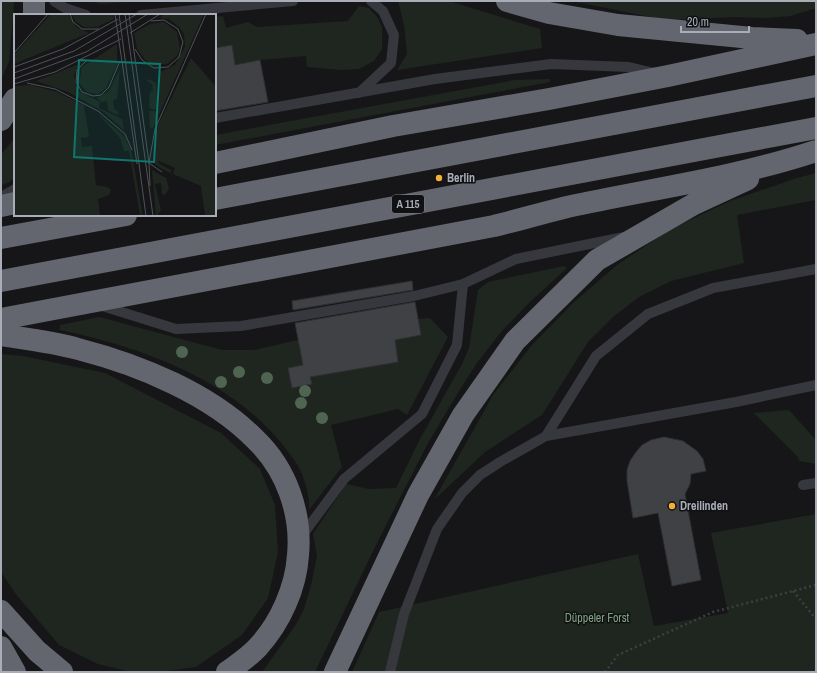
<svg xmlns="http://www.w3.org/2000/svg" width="817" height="673" viewBox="0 0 817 673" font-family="'Archivo Narrow',sans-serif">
	<rect width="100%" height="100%" fill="#161618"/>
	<path fill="#1e261f" d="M1 1H14V4L9 62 1 80Z
		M89 1H136L101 4Z
		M398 1H449L540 29 542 48 397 70 407 54 404 25Z
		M571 1H816V8L791 16 766 18 737 17 666 20Z
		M359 6 369 8 378 18 382 28V49L374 61 359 69 341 70 307 67 306 56 260 60 235 65 231 45 215 48V17L223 16 226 28 248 22 257 27 348 21Z
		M550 79V82L215 145V135L515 80Z
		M15 137V177L10 182 1 185V155Z
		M816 173V200L737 215 744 263 671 281 639 297 613 317 588 342 542 415 485 452 434 500 493 395 531 346 574 302 617 265 669 230 730 201 797 178Z
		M564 266 567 268 530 302 501 332 477 363 459 391 428 443 374 549 315 672H262L295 626 304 609 311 585 317 556 313 534 346 484 369 489 396 488 420 439 462 364 469 348 478 290 488 282Z
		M99 317 222 350H254L298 340 301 356 327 351 331 373 398 362 395 340 421 335 418 319 430 318 448 337 407 415 398 409 331 425 342 467 309 510C310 496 305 479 298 466 295 460 290 455 286 449 234 380 141 347 60 330V325Z
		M1 354 23 356 105 373 221 433 260 469 275 505 278 552 268 598 242 635 196 667 159 672H131L98 664 59 645 15 593 1 572Z
		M789 410 816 440V464L799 461 798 457 754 413Z
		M816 514V672H352L379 612 638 554 654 626 728 613 711 533Z"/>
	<path fill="#404145" stroke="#303034" d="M232 45 235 65 260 60 268 102 215 111V48Z
		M412 281 413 290 293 310 292 301Z
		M415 302 421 335 395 340 398 362 310 377 312 384 292 388 288 368 303 365 295 323Z
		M664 437 683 441 697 451 703 459 706 471 691 474 690 484 685 494 701 580 672 586 658 513 633 518 627 481V470L630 461 636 452 642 445 651 440Z"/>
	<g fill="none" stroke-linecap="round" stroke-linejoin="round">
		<path stroke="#3d3f44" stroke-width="2.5" stroke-dasharray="2 3" stroke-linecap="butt" d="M793 591 816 619
			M605 672 618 655 713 612 816 585"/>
		<path stroke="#37383d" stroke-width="10" d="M54 1 65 8 86 15
			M141 15 293 1
			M359 93 391 63 394 35 383 11 371 1
			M215 118 435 79 551 64 629 67 654 73
			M1 197 15 189
			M99 305 176 329 241 326 414 296 463 284
			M546 436 596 356 648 314 713 288 816 269
			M803 485 816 483
			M301 537 344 479 422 414 457 345 463 284 516 259 624 237
			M390 672 404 614 437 529 462 493 480 475 500 462 546 436 736 402 816 385"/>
		<path stroke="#63666e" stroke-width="22" d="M34 1V15
			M507 1 549 13 618 25 752 38 797 40
			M1 120 15 99
			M215 163 393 126 549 99 668 76 816 44
			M215 199 816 86
			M1 206 15 203
			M1 238 126 215
			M1 281 816 128
			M1 319 494 226C518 220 543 213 567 207 650 189 735 178 816 151
			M1 335C27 339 53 342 78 349 140 365 211 394 256 440 286 469 302 513 298 555 296 588 280 623 258 647 249 657 238 664 227 672
			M1 611 37 651 62 672
			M1 647 15 672
			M335 672 418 495 463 415 515 341 597 260 694 204 748 179"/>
	</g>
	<g fill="#506452">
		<circle cx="182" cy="352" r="6"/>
		<circle cx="239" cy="372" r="6"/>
		<circle cx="267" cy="378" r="6"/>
		<circle cx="221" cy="382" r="6"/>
		<circle cx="305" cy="391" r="6"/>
		<circle cx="301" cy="403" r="6"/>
		<circle cx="322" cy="418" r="6"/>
	</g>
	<g fill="#f2b134" stroke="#111113" stroke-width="1.5">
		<circle cx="439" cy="178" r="4"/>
		<circle cx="672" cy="506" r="4"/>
	</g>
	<g text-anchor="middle" stroke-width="3" stroke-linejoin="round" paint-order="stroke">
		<rect fill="#111113" stroke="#7b7e86" stroke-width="1" x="392" y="195" width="32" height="18" rx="3"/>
		<g font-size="11" font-weight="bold" fill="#a8adb8">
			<text x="408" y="208">A 115</text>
		</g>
		<g font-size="12" font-weight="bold" fill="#a8adb8" stroke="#111113" text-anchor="start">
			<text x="447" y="182">Berlin</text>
			<text x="680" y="510">Dreilinden</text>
		</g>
		<g font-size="12" fill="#7fa381" stroke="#111113">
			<text x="597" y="622">Düppeler Forst</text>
		</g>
	</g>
	<g transform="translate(14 14)">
		<rect width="202" height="202" fill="#161618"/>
		<path d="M37 0H54L62 13 75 19 0 50V41ZM58 0H99L100 5 83 13H70L61 7ZM150 0H190L139 114H136L135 97H143L145 95 146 58 161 51 171 33 170 20 165 13 155 5 146 4ZM150 8 163 18 166 35 163 42 153 50 138 51 132 47 123 35 120 19 136 10ZM103 30V51L92 74 84 80 73 78 65 69 68 53ZM177 44 202 73V202H191L187 172 159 160 161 154 145 147 144 149 157 156V159L148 155 140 149 139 144 144 111ZM65 50 60 62 64 77 86 88 85 94 108 105 110 116 90 98 54 78 22 67ZM106 55 103 84 99 87 100 95 105 98 103 101 94 96 93 87 88 88 83 84 95 77ZM135 65 142 69 143 93 140 96 135 93 136 78 139 77 138 70 133 67ZM17 71 43 78 70 91 75 123 67 124 68 133 78 132 82 171 94 173 97 176 95 181 84 185 86 202H0V72ZM83 99 110 122 117 136 129 202H126L115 137H110L106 124ZM138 156 152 164 155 175 151 181 148 180 147 169 141 170 147 197 142 202Z" fill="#1e261f"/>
		<path fill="none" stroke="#505258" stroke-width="1" d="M56 0 59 8 68 15H85M101 0 123 150M105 0 132 202M111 0 139 202M115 0 135 149 136 172M116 19 146 0M121 35 128 46 140 54 154 53 165 43 169 28 164 15 150 6 137 7M0 39 34 0M73 46 63 56 62 68 68 78 79 82 87 81 95 73 106 47M0 53 49 35 104 5M0 59 60 37 123 0M0 65 72 38 134 0M13 69 41 75 84 97 111 120 118 136M0 70 41 58 107 25M148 158 135 149 141 115 192 0"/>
		<path fill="#0f766e" fill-opacity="0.15" stroke="#0f766e" stroke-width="2" d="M65 46 146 50 140 148 60 143Z"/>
		<rect width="202" height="202" fill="none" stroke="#a8adb8" stroke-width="2"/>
	</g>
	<rect width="817" height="673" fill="none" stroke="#a8adb8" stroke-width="4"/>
	<path d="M681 26v6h68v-6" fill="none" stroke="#a8adb8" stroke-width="2"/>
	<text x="687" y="26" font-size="12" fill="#a8adb8" stroke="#111113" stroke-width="3" paint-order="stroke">20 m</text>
</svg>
